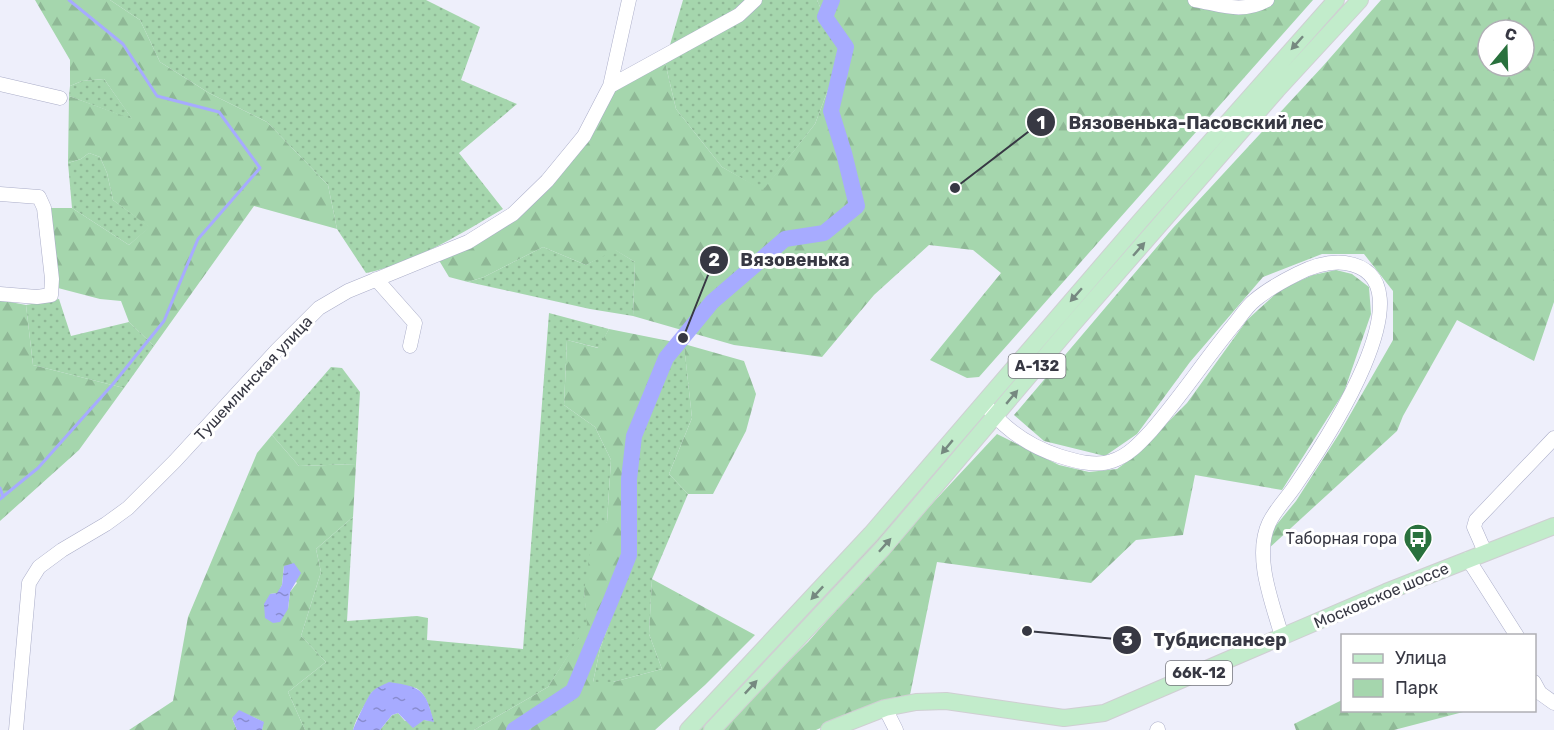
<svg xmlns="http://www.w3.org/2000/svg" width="1554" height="730" viewBox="0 0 1554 730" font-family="Rubik,sans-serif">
	<defs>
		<pattern id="green-dots" width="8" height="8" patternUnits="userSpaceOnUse" patternTransform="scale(1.5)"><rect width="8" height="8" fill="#a5d6ad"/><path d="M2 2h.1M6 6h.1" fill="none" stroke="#8fb896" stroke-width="1.8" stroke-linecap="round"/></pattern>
		<pattern id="forest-firs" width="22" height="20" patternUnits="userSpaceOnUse" patternTransform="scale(1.5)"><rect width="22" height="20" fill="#a5d6ad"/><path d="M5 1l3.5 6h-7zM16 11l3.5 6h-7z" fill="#8fb896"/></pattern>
		<pattern id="water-ripples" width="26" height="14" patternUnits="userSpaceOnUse" patternTransform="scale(1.5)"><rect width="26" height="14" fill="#a7abff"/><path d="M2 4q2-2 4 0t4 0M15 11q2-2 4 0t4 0" fill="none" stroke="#898cd0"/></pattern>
	</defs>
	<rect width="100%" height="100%" fill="#eeeffb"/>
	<path fill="url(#green-dots)" d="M110 0H426L480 27 461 80 517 104 459 153 503 209C460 234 415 263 366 273L337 229 328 185 267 122 209 93 160 62 140 20Z
		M683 0H817L824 16 844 48 815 124 763 191 722 167 676 109 665 62Z
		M104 79 133 120 69 96 70 86 82 81Z
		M89 153 100 157 107 173 113 200 150 227 129 245 72 208 68 163 81 159Z
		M543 247 586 265 614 249 635 262 633 316 590 309 468 282 484 277Z
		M59 299 71 336 129 322 154 346 124 388 33 365 26 305Z
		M549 313 609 329 599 348 567 340 564 405 595 427 611 460 607 522 584 591 588 625 548 687 474 730H380L392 715 398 713 405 721 424 720 433 721C423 677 410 684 372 692 366 704 356 717 353 730H305L288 692 326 662 301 636 321 572 316 549 353 517 347 621 417 616 428 618 427 640 523 649Z
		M684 344 692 418 669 474 688 494 652 579 649 634 662 669 613 682H593L600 649 634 556 633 518 640 439 672 361Z
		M331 367 342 368 360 392 356 464 299 466 272 435Z
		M930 473 932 481 878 543 704 730H696Z"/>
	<path fill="url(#forest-firs)" fill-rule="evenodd" d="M35 0H110L140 20 160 62 209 93 267 122 328 185 337 229 254 206 154 346 129 322 121 301 100 299 58 288 48 214 51 208H72L129 245 149 227 113 200 107 173 100 157 89 153 81 159 68 163 69 96 132 119 104 79 82 81 70 86V60Z
		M817 0H1313L979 377 967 378 930 360 1001 273 973 250 929 245 874 295 822 357 734 345 633 316 635 262 615 250 586 265 543 247 484 277 468 282 449 277 437 257 511 220 611 93 665 62 676 109 722 167 763 190 815 124 844 48 824 16Z
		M1381 0H1554V302L1534 361 1457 320 1403 416 1397 431 1268 549 1273 529 1296 501 1339 434 1393 340V291L1364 254H1322L1263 277 1190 362 1137 434 1105 456 1044 441 1014 415 1173 228 1323 66ZM1488 30H1524V66H1488Z
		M1336 270 1352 274 1369 287 1371 314 1344 392 1282 490 1195 475 1183 535 1136 540 1091 583 937 562 910 695 867 707 816 730H718L808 642 900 538 997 434 1059 465 1089 472 1117 469 1132 458 1187 403 1247 320 1281 289 1313 275Z
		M0 300 26 305 33 365 124 388 79 450 0 521Z
		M609 329 684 344 744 361 756 394 746 431 713 494H688L669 474 692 418 684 345 672 361 640 439 633 518 634 556 600 649 593 682H613L662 669 649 634 652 579 755 635 705 685 655 730H474L548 687 587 625 584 591 593 534 607 522 611 460 595 427 564 405 567 340 598 348Z
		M272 435 299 466 356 464 353 517 316 549 321 572 301 636 326 662 288 692 305 730H262L263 722 253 717 232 718 237 730H129L173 701 188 617 257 453ZM284 566 297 583 290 592 288 609 270 594 278 593 282 585Z
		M1342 700V710L1467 711 1394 730H1296L1294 724Z"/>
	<path fill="url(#water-ripples)" d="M294 563 301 573 290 592 288 609 280 622 273 623 265 618 264 604 270 594 277 593 282 585 284 566Z
		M389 682C422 687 425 689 434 722L424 720 413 728 398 713 392 715 380 730H353C355 724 367 698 371 693 375 688 383 685 389 682Z
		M239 710 264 722 262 730H237L232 718Z"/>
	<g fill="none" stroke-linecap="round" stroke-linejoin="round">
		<path stroke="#a7abff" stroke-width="3" d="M0 488 3 497
			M0 499 38 468 113 384 164 321 198 239 260 168 219 112 157 96 123 44 69 0"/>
		<path stroke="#a7abff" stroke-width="16" d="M514 730 573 691 611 600 629 555V479L634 436 666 358 712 302 785 239 824 233 857 206 844 153 831 111 846 47 825 17 832 0"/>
		<g stroke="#aaadc8" stroke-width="15">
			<path id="minor" d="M1195 0C1223 5 1241 14 1267 0
				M0 84 60 98
				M610 86 739 15 755 0
				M0 194 39 197 44 208 52 279 51 295 37 297 0 294
				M376 279 415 323 410 346
				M989 409C1008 432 1032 447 1059 456 1075 461 1096 467 1112 461 1128 456 1140 443 1151 431 1180 398 1204 361 1232 327 1239 319 1246 307 1255 300 1268 289 1283 281 1297 274 1311 267 1329 261 1345 263 1438 276 1319 451 1295 486 1287 498 1275 510 1269 523 1253 557 1273 604 1282 637
				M1485 552 1474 527 1476 520 1554 438
				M1468 559 1517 636
				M1534 682 1540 693 1554 703
				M885 708 896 730
				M16 730 29 583 39 567 62 550 106 524 128 508 175 461 277 350 319 308 348 291 468 242 513 214 547 181 584 136 610 86 629 0
				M1157 730 1158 729"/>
		</g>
		<g stroke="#cfcfd2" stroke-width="18">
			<path id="major" d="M688 730 871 534 1142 219 1336 0
				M712 730 883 548 1073 324 1277 90 1360 0
				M829 730 885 708 916 702 946 701 1064 718 1104 713 1386 592 1554 526"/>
		</g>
		<use href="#minor" stroke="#fff" stroke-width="14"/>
		<use href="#major" stroke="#c2eccb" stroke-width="16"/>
	</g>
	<defs><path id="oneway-solid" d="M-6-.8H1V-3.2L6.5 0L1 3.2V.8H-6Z" transform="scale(1.5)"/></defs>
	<g fill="#768980">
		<use href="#oneway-solid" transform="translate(1297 43) rotate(132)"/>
		<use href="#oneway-solid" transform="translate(1139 249) rotate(-49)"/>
		<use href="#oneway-solid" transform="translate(1076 295) rotate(131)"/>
		<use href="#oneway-solid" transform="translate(1012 397) rotate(-50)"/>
		<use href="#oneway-solid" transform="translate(947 447) rotate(130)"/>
		<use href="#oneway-solid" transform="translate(885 545) rotate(-48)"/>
		<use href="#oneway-solid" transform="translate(817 593) rotate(133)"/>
		<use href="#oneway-solid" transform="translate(751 687) rotate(-47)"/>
	</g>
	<defs>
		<g id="bus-pin" transform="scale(1.5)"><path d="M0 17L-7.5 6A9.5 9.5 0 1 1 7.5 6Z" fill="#29713d" stroke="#fff"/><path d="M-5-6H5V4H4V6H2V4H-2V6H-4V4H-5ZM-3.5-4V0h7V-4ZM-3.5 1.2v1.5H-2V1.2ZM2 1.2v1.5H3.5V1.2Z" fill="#fff"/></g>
	</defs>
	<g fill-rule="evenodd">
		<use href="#bus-pin" x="1418" y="538"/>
	</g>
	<g text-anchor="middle" stroke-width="6" stroke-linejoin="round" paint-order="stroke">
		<g fill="#fff" stroke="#73747b" stroke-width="1.5">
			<rect x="1008.5" y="354" width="57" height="24" rx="4.5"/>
			<rect x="1166" y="661" width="66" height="24" rx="4.5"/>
		</g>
		<g font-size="15" font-weight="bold" fill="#373843">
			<text x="1037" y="371">А-132</text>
			<text x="1199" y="678">66К-12</text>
		</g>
		<g font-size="16" fill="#373843" stroke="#fff">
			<text transform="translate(253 378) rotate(-47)" y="6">Тушемлинская улица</text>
			<text transform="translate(1381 595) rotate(-23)" y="6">Московское шоссе</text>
		</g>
		<g font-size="16" fill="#373843" stroke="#fff" text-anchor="end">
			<text x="1397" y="544">Таборная гора</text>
		</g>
	</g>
	<path fill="none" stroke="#373843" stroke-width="2" d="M955 188L1041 122M683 338L714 260M1027 631L1127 640"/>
	<g fill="#373843" stroke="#fff" stroke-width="2">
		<circle cx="955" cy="188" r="6"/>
		<circle cx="683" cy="338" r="6"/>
		<circle cx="1027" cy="631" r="6"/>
		<circle cx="1041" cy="122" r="15"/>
		<circle cx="714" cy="260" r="15"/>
		<circle cx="1127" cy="640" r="15"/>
	</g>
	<g font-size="18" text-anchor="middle" font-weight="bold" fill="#fff">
		<text x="1041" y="129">1</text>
		<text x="714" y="266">2</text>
		<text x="1127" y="646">3</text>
	</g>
	<g font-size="18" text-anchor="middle" font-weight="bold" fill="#373843" stroke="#fff" stroke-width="6" stroke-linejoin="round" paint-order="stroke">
		<text x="1196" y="129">Вязовенька-Пасовский лес</text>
		<text x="795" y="266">Вязовенька</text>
		<text x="1220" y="646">Тубдиспансер</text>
	</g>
	<rect x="1341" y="634" width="195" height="78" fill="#ffffff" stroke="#afafb4" stroke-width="1.5"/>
	<rect x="1353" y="654" width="30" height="9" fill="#c2eccb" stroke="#afafb4" stroke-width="1.5"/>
	<text x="1395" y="664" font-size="18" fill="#373843">Улица</text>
	<rect x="1353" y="679" width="30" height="18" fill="#a5d6ad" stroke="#afafb4" stroke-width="1.5"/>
	<text x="1395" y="694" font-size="18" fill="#373843">Парк</text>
	<g transform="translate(1506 48) rotate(19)"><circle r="28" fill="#ffffff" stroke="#afafb4" stroke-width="1.5"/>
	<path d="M0-4.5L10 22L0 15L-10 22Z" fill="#29713d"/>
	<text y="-9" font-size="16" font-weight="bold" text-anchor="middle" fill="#373843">С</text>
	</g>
</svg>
